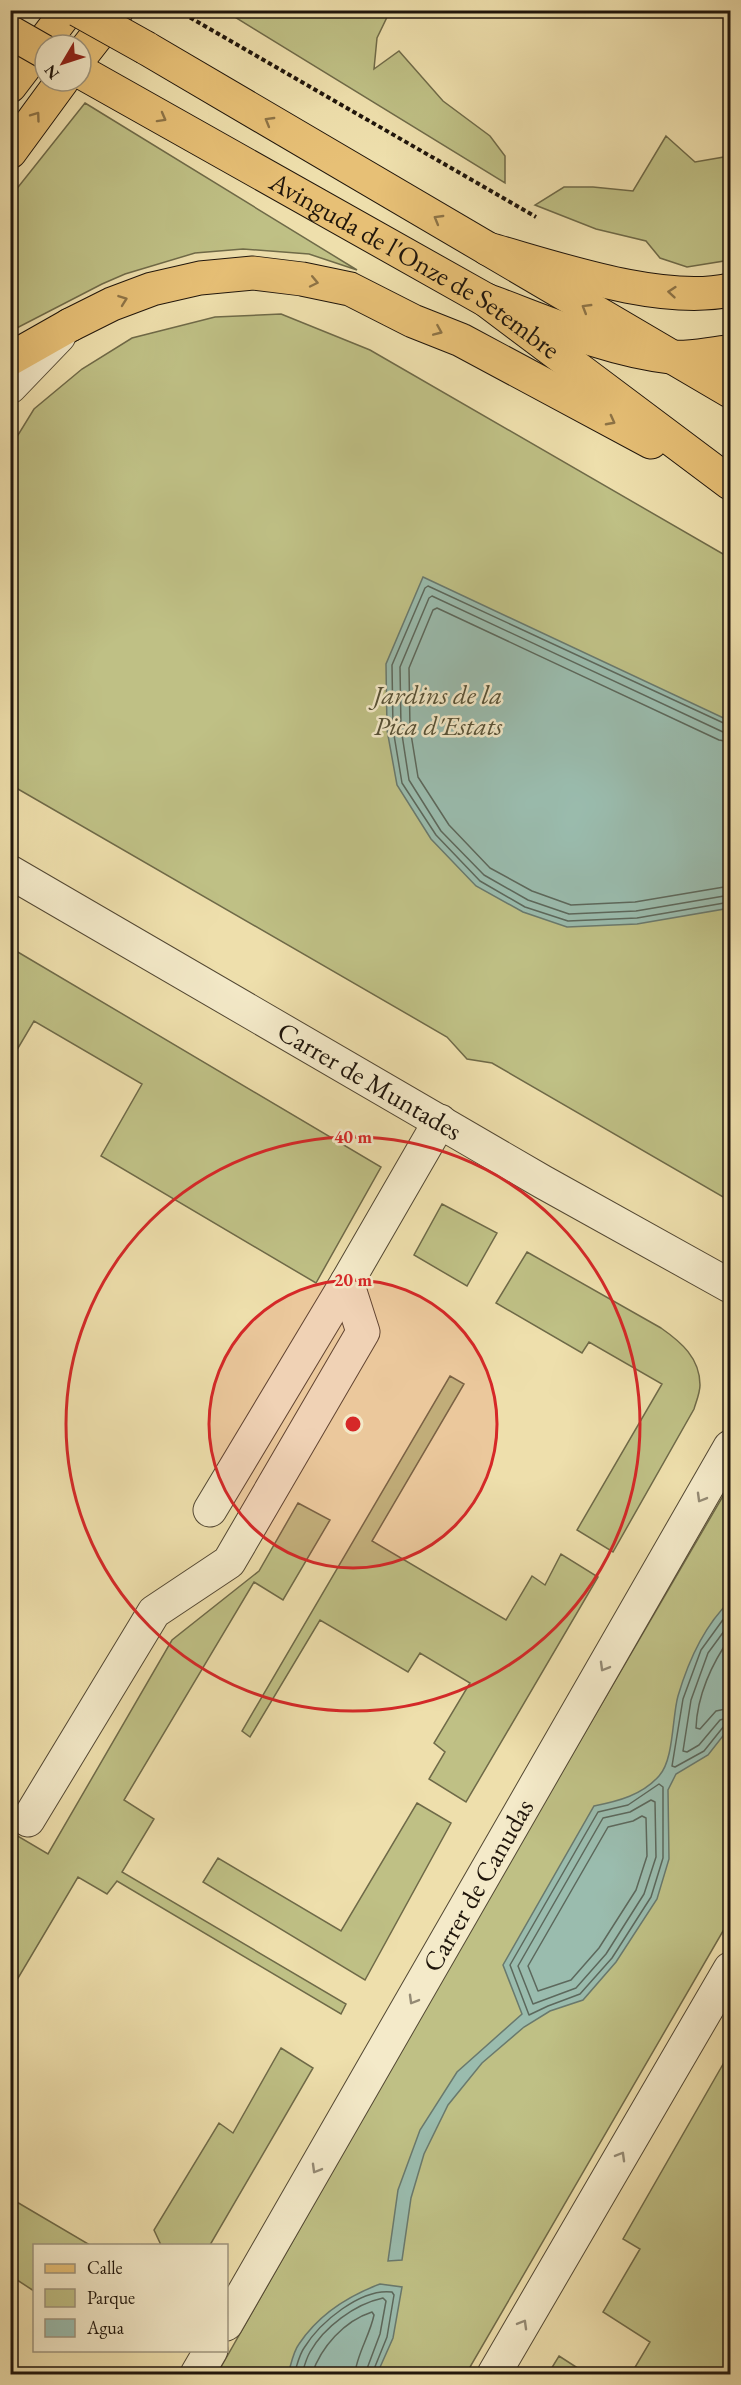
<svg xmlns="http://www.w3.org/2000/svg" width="741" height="2385" viewBox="0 0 741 2385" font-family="'EB Garamond',serif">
	<rect width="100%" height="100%" fill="#eedfac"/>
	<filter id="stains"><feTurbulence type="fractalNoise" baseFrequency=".00333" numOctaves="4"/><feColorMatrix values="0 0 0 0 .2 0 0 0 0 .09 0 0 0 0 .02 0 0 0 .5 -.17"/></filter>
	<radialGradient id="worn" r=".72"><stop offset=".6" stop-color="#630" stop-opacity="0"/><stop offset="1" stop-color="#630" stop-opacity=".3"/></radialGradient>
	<path fill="#bfc085" stroke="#6f6a48" stroke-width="1.5" d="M225 11H390L377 38 374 69 399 51 443 101 490 136 505 156V183Z
		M85 103 357 270 309 254 243 249 195 253 125 274 102 284 11 331V196Z
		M666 136 695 162 730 156V260L687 267 660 258 646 241 596 229 535 205 564 187H593L633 191Z
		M281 314 370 350 730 558V1201L492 1063 467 1059 447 1037 11 785 10 448 34 409 82 369 132 338 215 317Z
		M11 948 381 1167 316 1283 101 1156 142 1084 34 1021 11 1060Z
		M442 1204 497 1233 467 1286 414 1255Z
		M527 1252 661 1328C681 1342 700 1358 700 1385 700 1393 696 1402 694 1409L613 1552 577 1530 662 1384 589 1342 582 1353 496 1303Z
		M450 1376 464 1384 372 1541 506 1620 532 1576 545 1585 561 1554 598 1577 466 1802 429 1779 445 1752 434 1743 470 1683 420 1653 408 1672 320 1620 250 1737 242 1731Z
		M730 1484V1919L466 2374H217L475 1921Z
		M298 1503 330 1520 283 1600 254 1582 124 1800 154 1819 122 1872 346 2004 341 2014 117 1881 107 1894 78 1877 11 1990V1832L48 1854 172 1640 259 1571Z
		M417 1803 451 1823 365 1980 203 1882 218 1858 341 1931Z
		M281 2048 313 2068 210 2245H161L154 2230 219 2123 233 2133Z
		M730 2052V2374H631L650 2342 603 2312 640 2249 623 2239Z
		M10 2198 90 2245 34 2246V2291L11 2276Z
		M559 2356 587 2374H548Z"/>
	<path fill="#9abcae" stroke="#69796d" stroke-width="1.5" d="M423 577 730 721V908L637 924 567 927 523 912 476 886 431 839 397 785 387 730 386 664Z
		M730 1601V1727L708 1755 676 1774 668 1790 669 1859 657 1899 616 1962 583 2000 550 2011 524 2027 482 2063 448 2105 424 2154 411 2198 402 2260 388 2261 398 2190 420 2130 457 2072 522 2014 503 1965 594 1806C619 1801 642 1795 659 1776 674 1760 672 1717 678 1696 688 1662 704 1626 730 1601Z
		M380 2284 402 2287 393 2338 377 2374H288C291 2365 293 2352 299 2344 319 2314 348 2296 380 2284Z"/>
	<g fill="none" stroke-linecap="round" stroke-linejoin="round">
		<path stroke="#5c685c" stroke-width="1.5" d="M730 726 428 586 425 588 392 665 393 729 402 783 436 835 480 881 525 907 568 921 637 918 730 902
			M730 733 723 732 432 596 429 598 400 667 401 728 409 780 441 831 484 875 528 900 569 914 636 911 730 895
			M730 742 719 740 437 608 433 610 409 668 410 728 418 777 449 825 490 868 532 891 571 905 635 902 730 886
			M730 1610 701 1650 683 1699 672 1766 675 1767 704 1751 724 1726 730 1724
			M730 1623 708 1653 691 1700 683 1751 687 1752 699 1745 720 1720 730 1717
			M730 1638C712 1663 697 1696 696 1728L700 1729 716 1711 730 1708
			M659 1784 663 1787V1858L651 1897 612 1958 580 1994 548 2006 529 2015 510 1965 598 1812 628 1805Z
			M651 1800 655 1802 656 1857 644 1894 606 1954 576 1988 533 2004 518 1966 603 1818 630 1812Z
			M642 1816 646 1818 647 1856 636 1890 599 1948 571 1980 538 1991 528 1966 608 1827 633 1821Z
			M294 2374C297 2366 299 2355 304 2348 320 2322 361 2288 392 2292L394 2295 387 2337 372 2374
			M302 2374C304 2367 306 2359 310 2352 324 2327 355 2304 383 2298L386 2301 380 2334 365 2374
			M312 2374C321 2347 344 2321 372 2312L374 2315C370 2335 356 2356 355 2374"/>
		<g stroke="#534833" stroke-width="35">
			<g id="minor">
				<path d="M10 387 59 336"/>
				<path id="s1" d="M10 872 543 1182 730 1286"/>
				<path d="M210 1510 347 1282"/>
				<path d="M28 1820 154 1612 229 1562 363 1332 347 1282 440 1121"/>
				<path id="s2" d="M226 2324 730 1447"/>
				<path d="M197 2374 211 2350"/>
				<path d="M494 2374 730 1969"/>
			</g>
		</g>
		<g stroke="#1f150b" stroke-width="35">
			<g id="major">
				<path d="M146 48 730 391"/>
				<path id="s3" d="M81 72 486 300 730 483"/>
				<path d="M70 325 112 304 152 289 200 278 253 273 302 279 350 289 413 321 461 340 651 442"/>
			</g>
		</g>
		<g stroke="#1f150b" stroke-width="35">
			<path id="highway" d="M81 56 117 10
				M10 86 68 10
				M10 152 62 81
				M488 249C556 268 661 305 730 290
				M486 300C546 322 607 350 671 357 689 359 712 353 730 352
				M10 359 70 325"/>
		</g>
		<path stroke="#1f150b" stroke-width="4" stroke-dasharray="4.5 3" stroke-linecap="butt" d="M177 10 536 217"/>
		<use href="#minor" stroke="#f4eac9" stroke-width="33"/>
		<use href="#major" stroke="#e7c076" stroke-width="33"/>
		<use href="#highway" stroke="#e7c076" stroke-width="33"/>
		<g stroke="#1f150b" stroke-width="35" stroke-linecap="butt">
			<path id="major-bridge" d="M78 10 146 48
				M10 32 45 52"/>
		</g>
		<use href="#major-bridge" stroke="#e7c076" stroke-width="33"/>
	</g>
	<defs><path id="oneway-chevron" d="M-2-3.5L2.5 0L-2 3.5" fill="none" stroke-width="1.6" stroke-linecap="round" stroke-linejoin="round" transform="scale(1.5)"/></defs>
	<g stroke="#8d7346">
		<use href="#oneway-chevron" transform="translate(36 116) rotate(-54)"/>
		<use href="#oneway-chevron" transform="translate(162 118) rotate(29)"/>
		<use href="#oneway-chevron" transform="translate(269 121) rotate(-150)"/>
		<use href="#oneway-chevron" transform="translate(438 219) rotate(-150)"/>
		<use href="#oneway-chevron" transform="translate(314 282) rotate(12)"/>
		<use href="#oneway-chevron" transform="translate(672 292) rotate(-175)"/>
		<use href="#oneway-chevron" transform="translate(123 300) rotate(-20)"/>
		<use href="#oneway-chevron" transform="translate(586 308) rotate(-149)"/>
		<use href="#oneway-chevron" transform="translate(438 331) rotate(23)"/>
		<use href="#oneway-chevron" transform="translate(611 421) rotate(28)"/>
	</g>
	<g stroke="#948a74">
		<use href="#oneway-chevron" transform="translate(701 1498) rotate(120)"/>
		<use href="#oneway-chevron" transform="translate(604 1667) rotate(120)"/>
		<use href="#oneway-chevron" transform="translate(413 2000) rotate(120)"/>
		<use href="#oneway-chevron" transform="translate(621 2156) rotate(-60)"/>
		<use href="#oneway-chevron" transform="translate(316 2169) rotate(120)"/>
		<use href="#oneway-chevron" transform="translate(523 2324) rotate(-60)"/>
	</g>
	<circle cx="353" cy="1424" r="144" fill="#d62828" fill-opacity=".12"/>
	<g fill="none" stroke="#d62828" stroke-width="3">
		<circle cx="353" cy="1424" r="144"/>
		<circle cx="353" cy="1424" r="287"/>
	</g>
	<g text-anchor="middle" stroke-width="5" stroke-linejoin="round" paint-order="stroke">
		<g font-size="27" fill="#1f150b" stroke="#f4eac9">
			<text dy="9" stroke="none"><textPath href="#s3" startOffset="386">Avinguda de l'Onze de Setembre</textPath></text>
			<text dy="9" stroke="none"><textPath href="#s1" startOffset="416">Carrer de Muntades</textPath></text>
			<text dy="9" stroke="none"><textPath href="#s2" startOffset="506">Carrer de Canudas</textPath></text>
		</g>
		<g font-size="27" font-style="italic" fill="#575136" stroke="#f4eac9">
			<text x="438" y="704">Jardins de la<tspan x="438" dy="31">Pica d'Estats</tspan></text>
		</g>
	</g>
	<circle cx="353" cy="1424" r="9" fill="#d62828" stroke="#f4eac9" stroke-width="3"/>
	<g font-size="18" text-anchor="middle" font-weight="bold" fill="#d62828" stroke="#f4eac9" stroke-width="5" stroke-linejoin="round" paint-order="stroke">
		<text x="353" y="1143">40 m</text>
		<text x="353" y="1286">20 m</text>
	</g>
	<rect width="741" height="2385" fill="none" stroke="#eedfac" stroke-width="36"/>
	<rect x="12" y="12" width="717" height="2361" fill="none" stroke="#1f150b" stroke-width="3"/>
	<rect x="18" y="18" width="705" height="2349" fill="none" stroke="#1f150b" stroke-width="1.5"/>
	<rect x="33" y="2244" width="195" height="108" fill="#f4eac9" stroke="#9f957d" stroke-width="1.5"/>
	<rect x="45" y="2264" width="30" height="9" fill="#e7c076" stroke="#9f957d" stroke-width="1.5"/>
	<text x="87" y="2274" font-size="18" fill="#1f150b">Calle</text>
	<rect x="45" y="2289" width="30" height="18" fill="#bfc085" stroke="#9f957d" stroke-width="1.5"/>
	<text x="87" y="2304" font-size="18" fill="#1f150b">Parque</text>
	<rect x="45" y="2319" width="30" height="18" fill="#9abcae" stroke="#9f957d" stroke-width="1.5"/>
	<text x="87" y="2334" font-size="18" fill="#1f150b">Agua</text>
	<g transform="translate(63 63) rotate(231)"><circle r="28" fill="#f4eac9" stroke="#9f957d" stroke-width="1.5"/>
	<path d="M0-4.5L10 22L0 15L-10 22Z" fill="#8f2418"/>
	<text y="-9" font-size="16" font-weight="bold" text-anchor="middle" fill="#1f150b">N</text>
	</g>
	<rect width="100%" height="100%" filter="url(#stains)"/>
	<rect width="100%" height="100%" fill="url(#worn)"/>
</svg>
